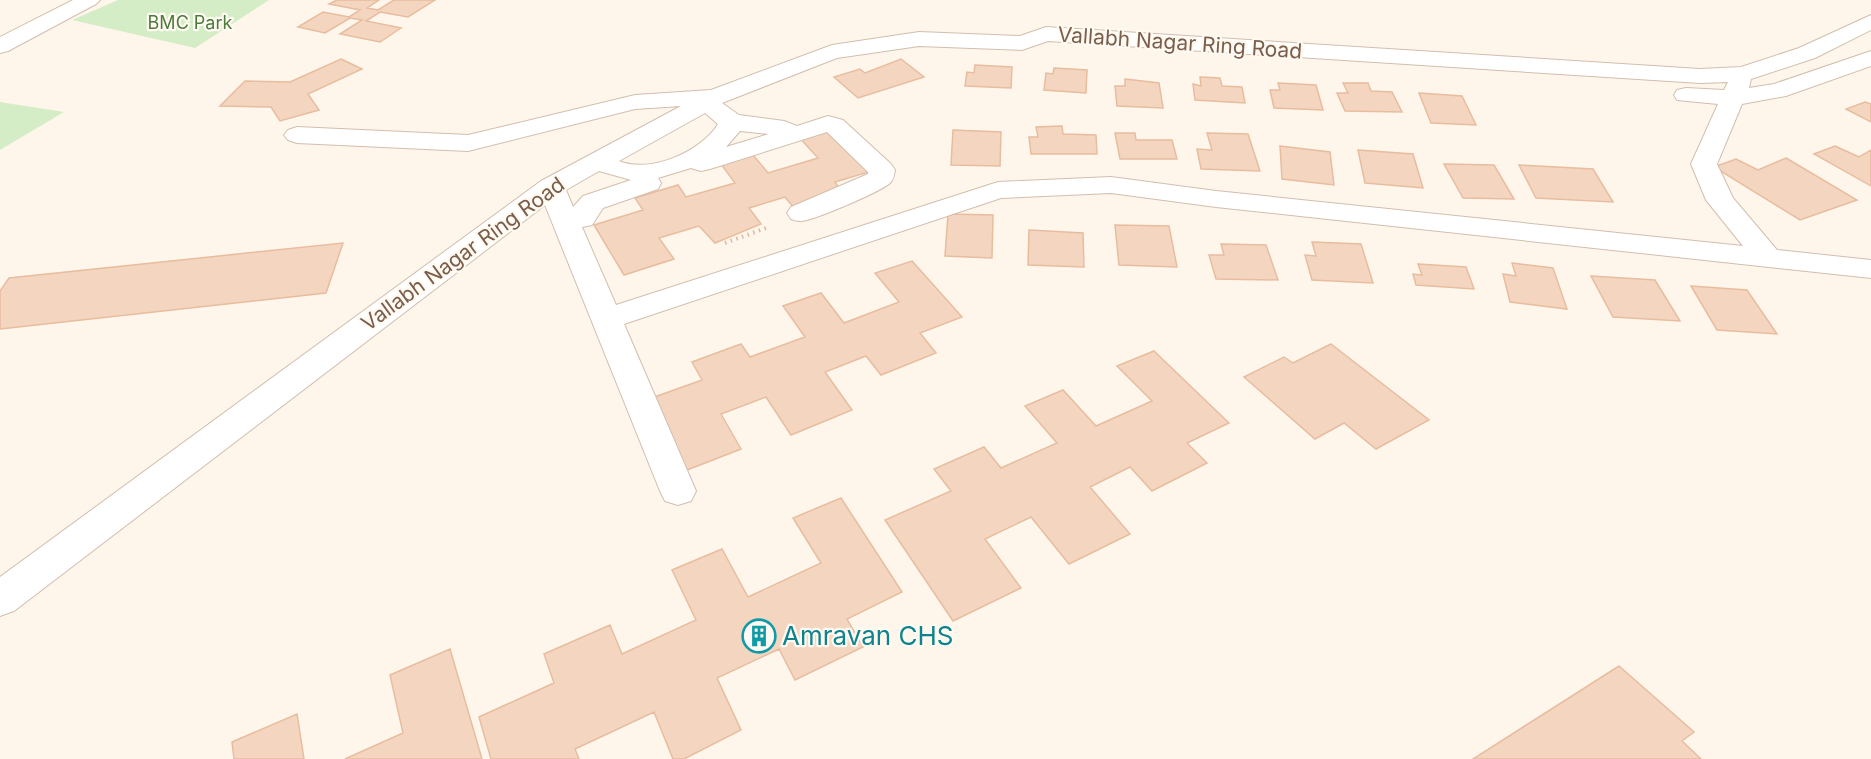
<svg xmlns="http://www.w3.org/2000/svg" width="1871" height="759" viewBox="0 0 1871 759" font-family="Inter,sans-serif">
	<rect width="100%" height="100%" fill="#fef6ea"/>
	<path fill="#d5edc6" d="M118 0H269L195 48 72 20Z
		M0 102 64 112 0 150Z"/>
	<path fill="#f4d6c0" stroke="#e8bc9f" stroke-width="1.5" d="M337 0H379L367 8 378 10 394 0H435L408 17 380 12 366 21 401 28 380 42 340 34 362 20 350 18 325 33 298 27 323 12 349 17 360 10 329 4Z
		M341 59 362 69 308 94 319 110 280 121 271 107 220 106 245 81 290 82Z
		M901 59 924 77 858 98 834 77 860 69 865 73Z
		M975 65 1012 67 1011 88 965 86 967 72 974 73Z
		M1054 68 1087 70 1086 93 1044 90 1046 73 1053 74Z
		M1200 77 1220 78 1222 86 1242 87 1245 103 1195 100 1193 84 1201 86Z
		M1125 79 1159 83 1163 108 1117 106 1115 86H1125Z
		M1278 83 1316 85 1323 110 1274 108 1270 90H1280Z
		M1343 83H1368L1371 91 1392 92 1402 112 1345 111 1337 93H1348Z
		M1419 93 1462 96 1476 125 1431 123Z
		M1865 102 1871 104V122L1846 109Z
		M1062 126 1063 134 1096 135 1097 154H1031L1029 137H1038L1036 127Z
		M831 127 872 171 835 182 842 192 794 208 785 197 749 208 761 224 715 243 699 226 659 238 674 259 624 275 594 225 643 210 635 198 678 185 686 197 735 183 718 160 750 151 768 173 818 158 799 137Z
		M953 130 1001 132 1000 166 951 165Z
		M1115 133H1135L1136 140H1172L1177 159H1120Z
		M1207 133 1248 134 1260 171 1201 169 1197 149 1212 150Z
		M1280 146 1330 152 1334 185 1282 179Z
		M1835 146 1859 157 1871 150V186L1814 154Z
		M1358 150 1413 154 1423 188 1365 183Z
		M1786 158 1857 200 1800 220 1714 167 1736 159 1758 170Z
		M1444 164 1494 165 1514 199 1463 198Z
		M1519 165 1593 169 1613 202 1536 198Z
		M948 214 993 215 992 258 945 256Z
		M1115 225 1169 226 1177 267 1119 265Z
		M1029 230 1083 233 1084 267 1028 265Z
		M1312 242 1361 244 1373 283 1312 280 1305 255 1316 256Z
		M343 243 326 293 0 329V291L9 278Z
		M1221 244 1266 245 1278 280 1216 279 1209 255H1224Z
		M912 261 962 317 920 333 936 353 881 375 866 356 825 372 852 410 791 435 766 397 721 414 741 449 687 470 649 399 702 380 692 362 741 344 750 357 805 337 783 306 821 293 844 323 899 302 875 273Z
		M1512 263 1553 268 1567 309 1510 302 1503 274 1516 276Z
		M1418 264 1466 267 1474 289 1416 285 1413 274 1422 275Z
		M1591 276 1655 280 1680 321 1613 317Z
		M1691 286 1747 290 1777 334 1717 330Z
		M1331 344 1429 420 1376 449 1344 423 1315 439 1244 377 1284 357 1293 363Z
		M1154 351 1229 423 1187 443 1207 463 1152 491 1130 467 1090 487 1130 534 1069 564 1031 517 985 539 1021 588 953 621 885 520 951 491 934 469 984 447 1001 468 1057 443 1025 406 1063 390 1096 426 1152 401 1117 366Z
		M841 498 902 592 847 619 863 647 795 680 779 649 717 678 741 730 684 759H673L654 712 575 749 579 759H491L479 717 554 683 544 654 610 625 622 654 696 620 672 570 722 549 748 597 821 563 793 518Z
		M450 649 482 759H345L403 733 390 675Z
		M1619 666 1694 732 1682 741 1701 759H1473Z
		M297 714 304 759H234L232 742Z"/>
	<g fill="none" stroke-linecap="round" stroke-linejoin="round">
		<g stroke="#d2beae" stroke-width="2">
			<path id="minor" d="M73 0H100L96 4 8 51 0 53V37Z
				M1871 15V30L1815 58 1751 79 1749 88 1774 84 1871 51V66L1786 96 1742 104 1717 164 1733 198 1777 250 1871 260V278L1216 207 1111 193 1001 198 624 324 696 491 691 501 678 505 665 501 660 491 545 205 14 611 0 616V577L541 181 681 106 635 109 468 151 297 143 288 140 284 135 288 130 297 127 468 135 635 95 711 90 832 45 919 32 1020 36 1046 27 1700 69 1741 67 1799 48ZM1048 41 1700 83 1728 82 1724 90 1686 88 1677 90 1674 95 1677 100 1718 104 1691 164 1706 200 1743 246 1216 191 1111 177 998 182 616 305 582 227 592 225 603 208 658 189 661 183 658 178 691 168 701 171 710 169 827 132 868 172V174L791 207 787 213 791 219C794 220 797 221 800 221 811 222 882 191 890 183 894 179 894 175 895 170L891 164 843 120 828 116 797 126 784 121 739 115 722 103 837 58 919 46 1022 50ZM705 113 718 124C701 152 650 174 619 161ZM740 131 769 134 726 147ZM599 171 631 180 583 196 573 207 566 190Z"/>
		</g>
		<path stroke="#dab9a2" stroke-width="4" stroke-dasharray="1.5 4.5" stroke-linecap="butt" d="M725 243 769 227"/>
		<use href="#minor" fill="#fff" fill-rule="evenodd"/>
	</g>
	<defs>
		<g id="building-ring" transform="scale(1.725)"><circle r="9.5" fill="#fffaf1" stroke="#0f9aa8" stroke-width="1.5"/><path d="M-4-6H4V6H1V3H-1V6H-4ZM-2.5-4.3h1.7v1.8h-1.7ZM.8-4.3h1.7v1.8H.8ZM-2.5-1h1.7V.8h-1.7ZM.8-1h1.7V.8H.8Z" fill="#0f9aa8"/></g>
	</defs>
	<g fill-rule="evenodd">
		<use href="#building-ring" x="759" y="636"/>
	</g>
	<g text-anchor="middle" stroke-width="4.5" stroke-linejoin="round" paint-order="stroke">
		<g font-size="18" fill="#4f7a3f" stroke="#fffaf1">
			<text x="190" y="29">BMC Park</text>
		</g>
		<g font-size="21" fill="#7b5d4b" stroke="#fffaf1">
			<text transform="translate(1180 43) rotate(4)" y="7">Vallabh Nagar Ring Road</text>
			<text transform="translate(463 254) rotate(-36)" y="7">Vallabh Nagar Ring Road</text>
		</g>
		<g font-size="26" fill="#0d838f" stroke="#fffaf1" text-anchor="start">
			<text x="782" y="645">Amravan CHS</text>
		</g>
	</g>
</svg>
